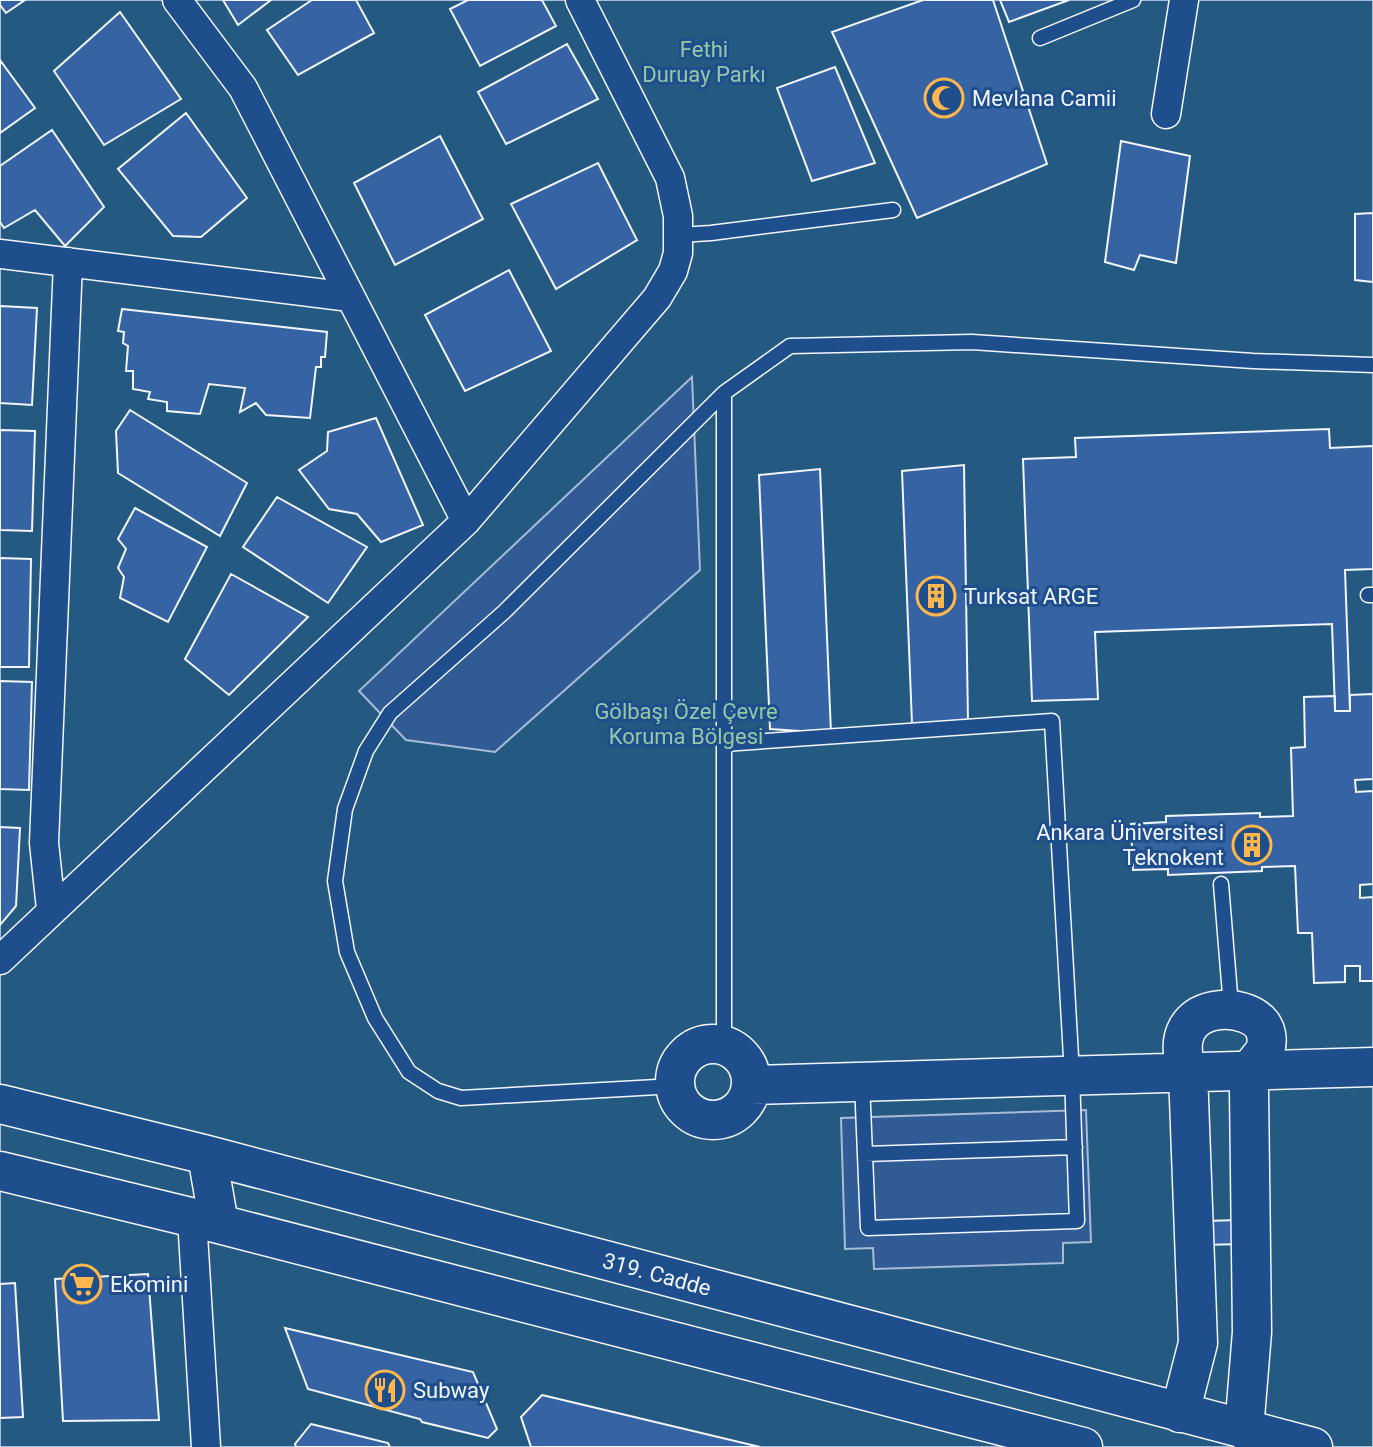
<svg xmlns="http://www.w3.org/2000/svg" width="1373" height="1447" viewBox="0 0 1373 1447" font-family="Roboto,sans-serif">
	<rect width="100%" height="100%" fill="#1f4e8c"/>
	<path fill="#245a82" stroke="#a8bbd7" stroke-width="2" d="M0 0H1373V1447H0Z"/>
	<path fill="#305b95" stroke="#a8bbd7" stroke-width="2" d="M692 377 700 570 495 752 406 740 359 691Z
		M1086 1110 1091 1242 1063 1243V1263L874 1269 873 1248 845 1249 841 1118Z"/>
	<path fill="#3563a3" stroke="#f2f6ff" stroke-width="2" d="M0 0H25L6 13 0 5Z
		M223 0H271L238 25Z
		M312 0H356L374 33 298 75 267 30Z
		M468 0H542L556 26 480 66 450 9Z
		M923 0H993L1047 164 917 218 832 32Z
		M1000 0H1069L1009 22Z
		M120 12 181 99 104 145 54 71Z
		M567 44 598 99 506 144 478 92Z
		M0 60 35 108 0 133Z
		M835 67 875 163 812 181 777 88Z
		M186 113 247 198 201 237 173 236 118 169Z
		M52 130 104 207 65 246 35 210 4 228 0 222V166Z
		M440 136 483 219 395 265 354 183Z
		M1121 141 1190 156 1176 263 1140 255 1134 270 1105 262Z
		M598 163 637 240 556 289 511 204Z
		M1373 213V282L1355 280V214Z
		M509 270 551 351 465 391 425 315Z
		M0 306 37 308 32 405 0 403Z
		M122 309 327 332 325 357H321V367H316L310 418 266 415 256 403 240 412 245 388 209 384 200 414 167 411V402L148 399 150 392 133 389V371H126L128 346 123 343 124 332 118 331Z
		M130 410 247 483 220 536 118 473 116 431Z
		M376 418 423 525 381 542 357 514 329 509 299 470 327 451 328 432Z
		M1329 429 1330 448 1373 446V569L1345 570 1350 711H1335L1332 624 1095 632 1098 699 1032 701 1023 459 1076 457 1075 438Z
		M0 430 35 431 32 531 0 530Z
		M964 465 968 721 912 724 902 471Z
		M820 469 831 733 770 729 759 475Z
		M277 497 367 547 328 603 243 547Z
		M135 508 207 547 168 622 120 598 124 577 118 568 126 549 118 539Z
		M0 558 31 559 29 667H0Z
		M231 574 308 617 229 695 185 659Z
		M0 681 32 682 29 790 0 789Z
		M1373 694V779L1355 780 1356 792 1373 791V884L1360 885V898L1373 897V981H1360V966H1345V982L1314 983 1312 933H1298L1295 866 1262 867V871L1168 875V869L1133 870 1131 824 1166 822V816L1260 813V817L1293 816 1291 748 1305 747 1304 697 1335 696V711H1350V695Z
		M0 827 20 828 16 906 0 925Z
		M1242 1220 1243 1244 1202 1245V1221Z
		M148 1274 159 1420 63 1421 55 1279Z
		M15 1283 23 1417 0 1418V1284Z
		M285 1328 473 1372 497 1429 488 1438 422 1422 420 1419 308 1389Z
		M542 1395 760 1447H531L521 1417Z
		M311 1424 388 1443 390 1447H296L295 1444Z"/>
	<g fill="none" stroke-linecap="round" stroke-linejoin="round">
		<g stroke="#f2f6ff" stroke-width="17">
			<path id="lane" d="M1040 38 1133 0
				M680 235 711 233 893 210
				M1368 595H1373
				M724 744V393L790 346 972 342 1253 361 1373 365
				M1221 884 1231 1007
				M724 1046V744L1052 721 1072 1075 1077 1221 868 1228 862 1082
				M675 1086 461 1098 438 1091 409 1072 375 1018 347 952 335 881 345 809 366 751 390 713 504 612 724 393
				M865 1154 1075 1147"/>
		</g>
		<g stroke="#f2f6ff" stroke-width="31">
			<path id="street" d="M177 0 243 88 466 521
				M1166 114 1184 0
				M0 254 350 297
				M51 909 44 843 68 262
				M0 960 466 521 657 298 673 271 678 253V216L670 178 580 0
				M192 1218 206 1447"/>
		</g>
		<g stroke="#f2f6ff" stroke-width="41">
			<path id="secondary" d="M675 1082a38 38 0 1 1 76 0a38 38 0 1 1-76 0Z
				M751 1085 1373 1067
				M0 1104 207 1155 1313 1447
				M207 1155 219 1224
				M0 1171 219 1224 1083 1447
				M1180 1413 1198 1343 1188 1072C1159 997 1259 997 1266 1034 1270 1055 1255 1058 1250 1072 1248 1077 1249 1085 1249 1091L1252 1332 1244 1430"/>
		</g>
		<use href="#lane" stroke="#1f4e8c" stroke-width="14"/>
		<use href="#street" stroke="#1f4e8c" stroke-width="28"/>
		<use href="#secondary" stroke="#1f4e8c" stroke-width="38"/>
	</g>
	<defs>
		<g id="mosque-ring" transform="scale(2)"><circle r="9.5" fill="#1f4e8c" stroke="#ffb74d" stroke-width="1.5"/><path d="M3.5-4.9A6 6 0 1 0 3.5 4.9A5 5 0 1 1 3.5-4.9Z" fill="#ffb74d"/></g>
		<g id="building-ring" transform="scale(2)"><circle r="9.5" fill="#1f4e8c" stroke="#ffb74d" stroke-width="1.5"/><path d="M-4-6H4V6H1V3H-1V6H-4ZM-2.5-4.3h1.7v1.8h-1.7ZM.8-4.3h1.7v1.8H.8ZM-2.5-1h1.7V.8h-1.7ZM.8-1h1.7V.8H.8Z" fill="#ffb74d"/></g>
		<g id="supermarket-ring" transform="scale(2)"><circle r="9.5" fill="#1f4e8c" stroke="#ffb74d" stroke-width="1.5"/><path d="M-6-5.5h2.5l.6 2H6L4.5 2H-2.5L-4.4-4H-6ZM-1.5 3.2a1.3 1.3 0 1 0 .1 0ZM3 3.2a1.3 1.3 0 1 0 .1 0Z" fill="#ffb74d"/></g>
		<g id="restaurant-ring" transform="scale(2)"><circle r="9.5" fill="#1f4e8c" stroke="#ffb74d" stroke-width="1.5"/><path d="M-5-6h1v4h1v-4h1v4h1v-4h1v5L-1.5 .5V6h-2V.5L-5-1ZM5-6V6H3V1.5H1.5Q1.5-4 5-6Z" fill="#ffb74d"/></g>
	</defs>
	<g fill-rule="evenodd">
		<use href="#mosque-ring" x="944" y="98"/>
		<use href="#building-ring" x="936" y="596"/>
		<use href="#building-ring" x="1252" y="845"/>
		<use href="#supermarket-ring" x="82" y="1284"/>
		<use href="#restaurant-ring" x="385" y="1390"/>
	</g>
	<g text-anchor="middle" stroke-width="6" stroke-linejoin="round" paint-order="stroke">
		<g font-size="22" fill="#97c8a6" stroke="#1f4e8c">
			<text x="704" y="57">Fethi<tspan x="704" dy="25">Duruay Parkı</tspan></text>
			<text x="686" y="719">Gölbaşı Özel Çevre<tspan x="686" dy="25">Koruma Bölgesi</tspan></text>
		</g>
		<g font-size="22" fill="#f2f6ff" stroke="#1f4e8c" text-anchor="start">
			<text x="972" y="106">Mevlana Camii</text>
			<text x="964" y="604">Turksat ARGE</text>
			<text x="1224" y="840" text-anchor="end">Ankara Üniversitesi<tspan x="1224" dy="25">Teknokent</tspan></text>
			<text x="110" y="1292">Ekomini</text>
			<text x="413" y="1398">Subway</text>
		</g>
		<g font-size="22" fill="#f2f6ff" stroke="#1f4e8c">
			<text transform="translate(657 1274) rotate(15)" y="8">319. Cadde</text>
		</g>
	</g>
</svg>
